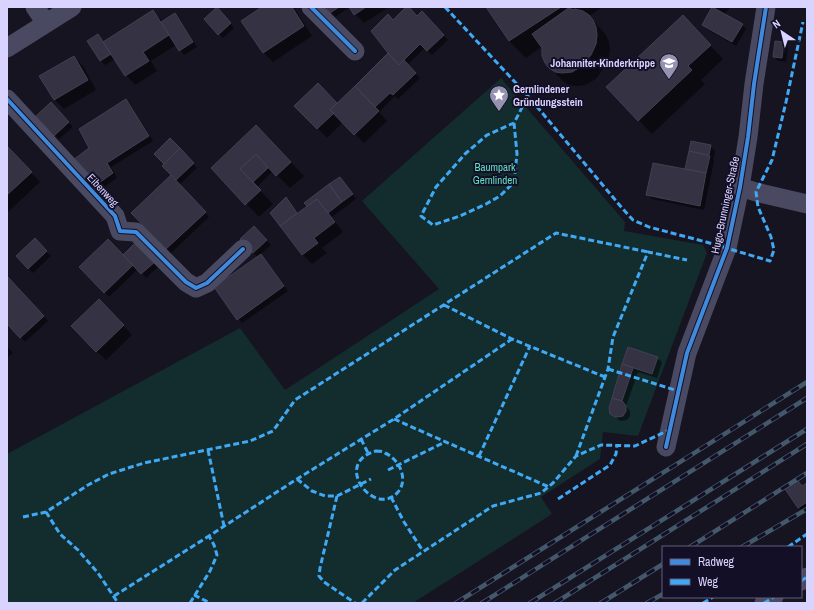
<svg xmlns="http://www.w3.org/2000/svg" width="814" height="610" viewBox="0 0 814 610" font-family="'Archivo Narrow',sans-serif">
	<rect width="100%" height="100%" fill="#161421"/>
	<path fill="#132c2d" d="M501 78 625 222 624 231 703 245 707 253 638 436 603 432 600 459 541 497 552 514 413 603H7V454L240 328 285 390 439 289 362 201Z"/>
	<path fill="#0007" d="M264 7H294L312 36 273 62 264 53Z
		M327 7H350L335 17Z
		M350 7H389L364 23 355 14Z
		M487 7H603L589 16 606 35 609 42 610 49 609 57 604 68 596 79 585 85 576 86 569 85 564 82 550 68 543 46 526 58 509 41Z
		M714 7H731L724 14 742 24 746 29 736 46 707 29 703 25Z
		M153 12 163 21 174 14 179 19 197 47 184 55 176 45 151 61 157 71 135 85 126 75 115 59 105 65 101 61 89 41 98 35 104 43Z
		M221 13 234 28 223 38 219 34Z
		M422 13 448 40 432 55 425 48 407 65 420 78 398 99 395 96 379 112 387 121 364 143 343 122 327 138 296 106 318 84 338 104 390 53 393 21 417 17Z
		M696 30 723 59 701 80 705 84 652 134 607 87Z
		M783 43 788 47 786 62 778 61 774 57Z
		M74 57 83 66 96 90 64 109 55 100Z
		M126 100 130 104 153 141 111 167 117 178 101 189 96 184 91 148Z
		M55 107 73 127 59 139 54 135Z
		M170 140 197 168 179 185 209 217 171 253 132 213 172 175 165 164Z
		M270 140 304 176 290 188 273 171 257 187 273 204 259 217 212 168Z
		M692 142 710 146 715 151 713 160 714 161 704 210 652 199 648 195 686 170Z
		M7 148 16 157 40 182 7 213Z
		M344 182 356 199 332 217 343 232 322 248 327 253 312 264 303 255 272 213 290 203 298 214 308 206 306 203Z
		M254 227 271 245 260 255 265 260 288 291 242 323 238 319 258 257 253 253Z
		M35 240 51 256 33 273 17 257Z
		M137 243 159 266 146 278 138 269 109 297 80 267 123 256Z
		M7 277 48 321 25 342 10 326 7 328Z
		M99 300 132 335 106 360 96 351Z
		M7 346 13 353 7 358Z
		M629 349 657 358 662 362 657 378 638 372 626 406 630 411V416L627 420 620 421 611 413 610 408Z
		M798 482 803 487 807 484V509L803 512 799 507Z"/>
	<path fill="#343243" stroke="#433f54" d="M217 7 231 23 218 35 204 19Z
		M262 7H292L304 26 263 53 241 21Z
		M326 7H339L330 13Z
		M349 7H366L354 15Z
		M406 7H409L417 16 422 11 444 35 427 51 420 44 399 65 388 53 371 31 388 14 393 20Z
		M486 7H561L509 41Z
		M570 7 572 10 575 9 583 11 589 15 593 20 596 27 597 35 596 44 591 55 582 66 572 72 562 73 555 72 549 68 545 63 542 56V48L532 34Z
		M712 7 743 24 732 42 702 25Z
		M153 10 169 35 143 52 149 61 125 76 103 42Z
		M175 13 193 42 179 51 161 22Z
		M683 15 711 45 688 66 692 70 638 121 606 87Z
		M98 34 111 54 100 61 87 41Z
		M775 41 784 42 782 58 773 57Z
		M388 53 399 65 404 60 416 73 393 95 390 93 375 107 355 86Z
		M74 56 88 80 54 100 39 76Z
		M318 83 337 103 330 110 334 113 317 129 294 106Z
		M355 86 379 111 354 135 330 110Z
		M126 99 149 136 107 163 113 173 96 185 73 160 89 148 79 129Z
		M51 102 69 122 54 136 36 116Z
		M256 125 291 162 276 176 256 154 240 169 261 190 245 205 211 168Z
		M170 138 180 148 164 164 154 154Z
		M691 141 711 145 709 155 689 151Z
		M7 146 32 172 7 195Z
		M180 148 194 163 176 180 162 166Z
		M689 151 710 156 706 173 685 169Z
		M256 154 268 168 253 182 240 169Z
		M653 163 706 173 700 206 646 195Z
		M171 175 206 212 166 249 131 213Z
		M340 177 353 194 342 202 329 184Z
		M329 184 342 202 328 213 317 199 307 206 304 203Z
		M286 197 297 213 280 226 270 213Z
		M317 199 335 222 314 238 318 243 302 255 280 226Z
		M254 226 267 240 253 253 240 239Z
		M35 238 47 251 28 269 16 256Z
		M108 239 133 265 104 293 79 267Z
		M137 241 156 261 141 274 123 255Z
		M261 254 284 286 237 320 214 287Z
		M7 276 44 316 20 338 7 324Z
		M99 299 124 325 96 352 71 326Z
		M628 347 658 357 652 374 622 364Z
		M622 364 633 368 622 401 612 398Z
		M612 398 622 401 624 403 626 406V411L623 416 618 417H615L610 414 609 408Z
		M798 481 802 486 807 483V502L798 508 785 489Z"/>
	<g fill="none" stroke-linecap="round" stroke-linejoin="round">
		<path stroke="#4a4962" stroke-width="19" d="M35 7 46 23
			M311 7 355 51
			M7 48 72 7
			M7 99 115 216 120 231 136 232 186 282 196 288 207 283 243 249
			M740 187 756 192 807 204
			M666 447 687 353 727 248 740 187 748 137 754 84 766 7
			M801 581 807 577
			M764 603 774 597"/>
		<g stroke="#43596b" stroke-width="4.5">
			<path id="rail" d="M690 547 807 473
				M742 547 807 509
				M456 603 807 382
				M482 603 807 398
				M530 603 807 429
				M555 603 807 444
				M601 603 663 564
				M647 603 663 594"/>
		</g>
		<use href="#rail" stroke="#130f26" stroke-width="3" stroke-dasharray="9" stroke-linecap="butt"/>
		<path stroke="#3fa9f5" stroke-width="3" stroke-dasharray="6 3" stroke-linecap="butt" d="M445 7 528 96 622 208 633 220 649 227 706 242 770 261 774 250 771 237 758 207 756 192 772 160 786 102 803 22
			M514 123 517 154 514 182 500 196 486 204 460 216 433 225 421 216 436 187 465 154 487 135 514 123 528 96
			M444 305 512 339 605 377
			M608 369 678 391
			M394 419C445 442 497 464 549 487
			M361 439 368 453
			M208 450 224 526
			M376 451C379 451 383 451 385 453 399 459 409 479 398 492 375 519 331 463 376 451Z
			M479 456 530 346
			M576 456 608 369 613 337 648 252 687 260
			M388 470 445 442
			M297 479 312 491 325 496H337L371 479
			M337 496 320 568 319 576 324 582 355 603
			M391 497 404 522 423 551
			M558 499 610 465 616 454 617 445
			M46 512 60 534 78 550 98 573 118 603
			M23 517 46 512 88 485 109 474 144 463 250 441 273 431 295 400 556 233 648 252
			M788 547 807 534
			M801 581 807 577
			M194 595 210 603
			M114 596 209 536
			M190 603 210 571 217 555 214 545 209 536 297 479 394 419 512 339
			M362 603 395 570 493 506 541 493 553 483 576 456 601 445 635 446 669 430
			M703 603 713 597
			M764 603 774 597"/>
		<g stroke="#130f26" stroke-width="6">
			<path id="cycleway" d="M311 7 355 51
				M7 99 115 216 120 231 136 232 186 282 196 288 207 283 243 249
				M666 447 687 353 727 248 740 187 748 137 754 84 766 7"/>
		</g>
		<use href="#cycleway" stroke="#408adc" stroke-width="4"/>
	</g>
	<defs>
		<g id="school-pin" transform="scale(1)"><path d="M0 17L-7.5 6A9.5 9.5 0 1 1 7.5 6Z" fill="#9591b1" stroke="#130f26"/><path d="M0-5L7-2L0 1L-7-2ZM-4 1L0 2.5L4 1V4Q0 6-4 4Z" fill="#fff"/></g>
		<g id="sight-pin" transform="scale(1)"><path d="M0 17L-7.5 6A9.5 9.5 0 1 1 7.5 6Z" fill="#9591b1" stroke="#130f26"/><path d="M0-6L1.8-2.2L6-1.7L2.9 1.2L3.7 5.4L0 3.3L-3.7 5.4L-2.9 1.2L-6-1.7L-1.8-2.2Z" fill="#fff"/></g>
	</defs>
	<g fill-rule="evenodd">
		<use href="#school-pin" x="669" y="63"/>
		<use href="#sight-pin" x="499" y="95"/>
	</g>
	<g text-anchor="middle" stroke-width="4" stroke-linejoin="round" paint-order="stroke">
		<g font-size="11" font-weight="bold" fill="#d9d4ff" stroke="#130f26" text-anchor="end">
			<text x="655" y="67">Johanniter-Kinderkrippe</text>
			<text x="513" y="93" text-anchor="start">Gernlindener<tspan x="513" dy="13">Gründungsstein</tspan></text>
		</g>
		<g font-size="11" fill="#5fe0c0" stroke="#130f26">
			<text x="495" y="171">Baumpark<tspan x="495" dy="13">Gernlinden</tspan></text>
		</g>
		<g font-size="11" fill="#d9d4ff" stroke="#130f26">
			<text transform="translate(103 190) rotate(47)" y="4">Eibenweg</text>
			<text transform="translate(725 205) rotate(-78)" y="4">Hugo-Brunninger-Straße</text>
		</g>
	</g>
	<rect width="814" height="610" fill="none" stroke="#d9d4ff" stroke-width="16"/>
	<rect x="662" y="546" width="140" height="52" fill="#130f26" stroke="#625e7d"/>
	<rect x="670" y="559" width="20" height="6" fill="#408adc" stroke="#625e7d"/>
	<text x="698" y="566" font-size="12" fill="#d9d4ff">Radweg</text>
	<rect x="670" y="579" width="20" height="6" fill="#3fa9f5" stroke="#625e7d"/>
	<text x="698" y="586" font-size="12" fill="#d9d4ff">Weg</text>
	<g transform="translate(782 32) rotate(325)" stroke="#130f26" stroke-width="3" paint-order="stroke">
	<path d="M0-3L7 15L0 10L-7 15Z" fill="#d9d4ff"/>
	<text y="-6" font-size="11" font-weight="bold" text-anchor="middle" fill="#d9d4ff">N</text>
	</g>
</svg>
